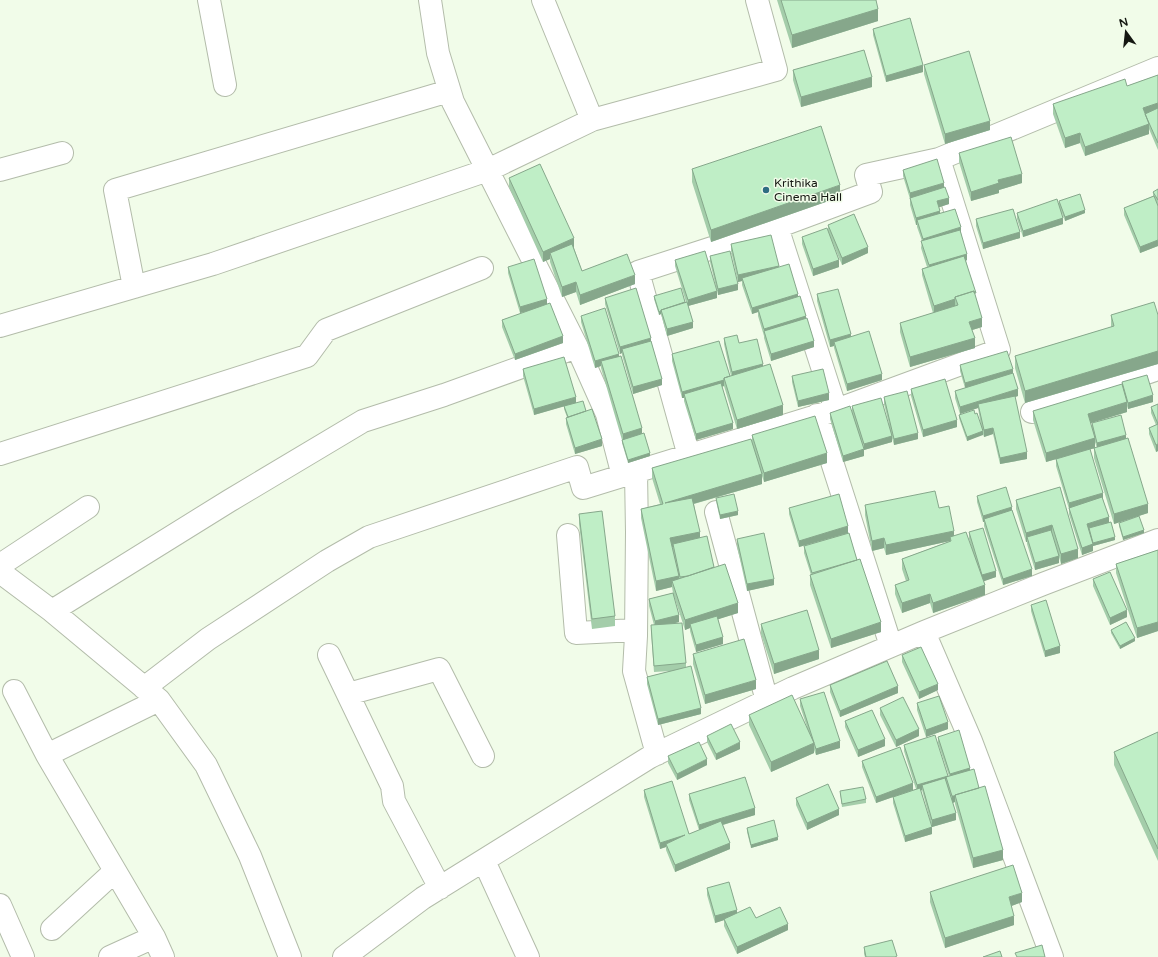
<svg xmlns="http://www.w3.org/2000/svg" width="1158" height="957" viewBox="0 0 1158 957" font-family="'Varela Round',sans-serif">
	<rect width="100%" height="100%" fill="#f1fce9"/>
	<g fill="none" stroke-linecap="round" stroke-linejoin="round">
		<g stroke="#b3bcaa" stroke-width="24">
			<path id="minor" d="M209 0 225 85
				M430 0 438 53 453 102 577 347 607 414 623 476
				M543 0 592 120 776 70 757 0
				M0 170 62 153
				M777 227 836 410
				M134 287 115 190 449 91
				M0 326 213 264 488 170 592 120
				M1032 412 1158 369
				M817 415 891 646
				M0 454 307 356 326 330 482 268
				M689 456 638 272 777 227 871 192 866 175 939 159
				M636 472 637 532 636 636 634 671 657 754
				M716 512 767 701
				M568 535 576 633 636 630
				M0 565 88 507
				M0 572 52 611 159 700 206 765 250 856 290 957
				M52 611 229 501 363 421 444 395 577 347
				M924 632 971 741 1052 957
				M329 655 392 786 394 801 440 888
				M144 688 208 639 327 561 369 537 577 467 583 488 836 410 999 350 939 159 1158 68
				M14 691 47 755
				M348 694 439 669 483 756
				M159 700 47 755 154 937 163 957
				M484 861 528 957
				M0 905 23 957
				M52 929 115 871
				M110 957 154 937
				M344 957 423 898 650 757 793 688 924 632 1043 584 1158 540"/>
		</g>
		<use href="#minor" stroke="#fff" stroke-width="22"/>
	</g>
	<path fill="#a4cdaa" d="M777 0H876L878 21 792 48Z
		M873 29 923 72 886 82 873 35Z
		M924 65 990 130 945 144 924 74Z
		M793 70 872 87 801 107 793 80Z
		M1158 75V150L1149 129V134L1085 156 1080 143 1065 148 1053 114V104L1127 86Z
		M959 153 1022 183 999 190V193L971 201 959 162Z
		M692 169 840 197 711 242 692 182Z
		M903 170 944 188 949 204 939 207 940 213 961 233 967 260 966 261 976 299 982 327 972 330 975 348 910 367 900 332V323L933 313 922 275V269L927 267 921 248 922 241 917 227V225H916L910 205V199L903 176Z
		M509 178 574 248 582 271 635 284 580 305 576 292 562 297 550 262V259L543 262 509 187Z
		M1158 189V246L1140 253 1124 215V208L1153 196V192Z
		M1059 201 1085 213 1065 221 1062 213 1063 224 1023 237 1017 219V213L1059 203Z
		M976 219 1020 238 983 249 976 226Z
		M828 225 868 253 842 265 832 241 839 267 813 276 802 244V237L828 230Z
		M731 244 779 267 798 297 806 318 814 347 771 361 764 338V336L758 316V312L752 314 742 285V281L738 282 731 251Z
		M710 256 738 290 718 295 710 262Z
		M675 260 717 298 688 306 693 328 667 336 661 314 659 315 654 299V296L685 302H686L675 266Z
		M508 267 547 304 563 343 515 360 502 327V320L525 312 520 313 508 273Z
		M817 294 851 336 882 380 847 391 834 348V346L830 347 817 301Z
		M605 298 651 341 662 385 633 394 622 355V353L620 354 605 304Z
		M1111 315H1158V364L1025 403 1015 368V356L1111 327Z
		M581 316 619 356 642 433 650 456 628 463 622 443V440L601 368V366L595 368 581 322Z
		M724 338 763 366 783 415 737 429 724 386 722 387 733 429 696 440 684 401V398H682L672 361V354L730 376H731L724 344Z
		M960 365 1013 373 1018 396 1015 397 1027 459 1000 464 993 434 984 437 983 434 967 441 959 418V415L975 414 981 426 978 408 960 414 955 398V391L965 388 960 371Z
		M523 369 576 403 586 411 602 446 575 454 566 424V418L567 417 564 409V406L534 415 523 376Z
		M792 376 829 400 798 407 792 382Z
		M1122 382 1153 402 1128 409 1127 406V412L1090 423 1092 428V423L1126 438 1148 513 1114 524 1094 458V448H1097L1095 442V448L1070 455 1103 499 1109 523 1115 540 1093 546V551L1082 555 1069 514V509L1056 466V459L1046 462 1033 420V411L1122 386Z
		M911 389 957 427 923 437 911 396Z
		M884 397 918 439 894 445 892 438V442L864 450V456L843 462 830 419V413H852V406L889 424 884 404Z
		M1158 404V451L1156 452 1149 434V428L1156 425 1151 413V407Z
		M752 435 827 463 764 482 762 476V484L694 504 700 538 714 567 738 613 718 619 723 644 696 652 690 631V628L685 630 674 596 679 622 672 624 686 663V667L701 714 658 725 647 684V677L671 671 654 672 651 632V625H654L649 606V599L673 593 672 587 656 591 641 518V509L660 504 652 478V468L752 442Z
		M1060 487 1078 558 1061 564 1059 557V563L1035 570 1027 544V542H1026L1016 509V500Z
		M977 496 1012 510 1032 576 1003 585 984 526V522H983L977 502Z
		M716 498 738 515 720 519 716 501Z
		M865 505 939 508 954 536 975 559 969 539V532L996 577 983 581 985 595 933 613 930 603 902 613 895 594V585L906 581 902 569V559L950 541 886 555 884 548 872 551 865 515Z
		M789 508 848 533 881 632 831 648 810 585V575H811L804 553V546L848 533 799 547 789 514Z
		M579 514 615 616V626L592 629 579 524Z
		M1119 523 1144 533 1123 540 1119 526Z
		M737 539 774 585 747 591 737 546Z
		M1158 550V631L1137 638 1116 573V564Z
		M1093 579 1127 617 1110 625 1093 586Z
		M1031 605 1060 653 1045 657 1031 611Z
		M761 624 819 659 774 674 761 634Z
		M1111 630 1135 641 1120 649 1111 633Z
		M693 654 756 689 705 704 693 664Z
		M902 655 938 690 919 699 902 662Z
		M830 685 898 693 840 717 830 692Z
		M800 699 840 748 816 755 814 750V753L771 772 749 725V715L807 727 800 706Z
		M917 703 948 729 926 737 917 710Z
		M880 708 919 736 896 747 880 715Z
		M845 721 885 746 858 757 845 727Z
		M1158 732V861L1114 765V752Z
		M707 736 740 749 716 760 707 742Z
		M938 737 970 770 979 788 1003 860 973 868 955 804V802L953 803 956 820 932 827 922 790 921 791 932 834 905 842 893 803V797L876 803 862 767V761L913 790 900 794 916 789 904 751V745L948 777 949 776 938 743Z
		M668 756 707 765 677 780 668 763Z
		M644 790 689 834 699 830 689 800V794L755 815 723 825 730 849 675 872 666 850V847L660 849 644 797Z
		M840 791 866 799V803L842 807Z
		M796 798 839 815 807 830 796 805Z
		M747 828 778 840 751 848 747 832Z
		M707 888 737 913 756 918 788 930 737 954 724 926V920L715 923 707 895Z
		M930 892 1022 902 1011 906 1014 925 945 948 930 902Z
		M864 947 897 957H865L864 954Z"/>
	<path fill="#86a78b" d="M878 9V21L792 48V35Z
		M923 65V72L886 82V76Z
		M872 77V87L801 107V97Z
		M1158 103V113L1146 117 1143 108Z
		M990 121V130L945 144V134Z
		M1149 124V134L1085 156V147Z
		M1080 133V143L1065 148V138Z
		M1022 174V183L999 190V193L971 201V192L998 180Z
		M944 183V189L910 199V193Z
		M840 185V197L711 242V230Z
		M949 198V204L937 208V201Z
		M1085 210V213L1065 221V217Z
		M940 211V217L917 220V225H916V218Z
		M1063 218V224L1023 237V231Z
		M961 227V233L923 245V239Z
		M1020 232V238L983 249V243Z
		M574 238V248L550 253V259L543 262V252Z
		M1158 240V246L1140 253V247Z
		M868 247V253L842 265V258Z
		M967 254V260L929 272V265Z
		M839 260V267L813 276V269Z
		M779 266V272L742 278V281L738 282V275Z
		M635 275V284L580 305V295Z
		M576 282V292L562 297V287Z
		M738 284V290L718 295V289Z
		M717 291V298L688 306V300Z
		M798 294V300L758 309V312L752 314V308Z
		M547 299V306L520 313V307Z
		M955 299V306L934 313V306Z
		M661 311V314L659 315V312Z
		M806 316V323L764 331V336V329Z
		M982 318V327L969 331V322Z
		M693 322V328L667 336V329Z
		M851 334V341L834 342V346L830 347V340Z
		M563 336V343L515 360V354Z
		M651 338V344L622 349V353L620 354V347Z
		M975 338V348L910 367V357Z
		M814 341V347L771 361V354Z
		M1158 351V364L1025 403V391Z
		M619 354V361H601V366L595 368V361Z
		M763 364V371L732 378V372Z
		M1013 369V376L965 390V383Z
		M882 374V380L847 391V384Z
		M662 379V385L633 394V387Z
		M724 380V386L685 397 684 394V398H682V392Z
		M1018 389V396L979 408 978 404V408L960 414V407Z
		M829 393V400L798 407V401Z
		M1153 395V402L1128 409V403Z
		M576 397V403L534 415V409Z
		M1127 402V412L1088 424V414Z
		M783 405V415L737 429V420Z
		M957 420V427L923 437V430Z
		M733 423V429L696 440V434Z
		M642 428V435L623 441V434Z
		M993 428V434L984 437V430Z
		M983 431V435L967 441V437Z
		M918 433V439L894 445V439Z
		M1126 435V442L1097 449V443Z
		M892 436V442L864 450V444Z
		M1095 438V448L1046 462V453Z
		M602 439V446L575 454V448Z
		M1158 444V451L1156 452V445Z
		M864 449V456L843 462V456Z
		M1027 452V459L1000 464V458Z
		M650 453V456L628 463V460Z
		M827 453V463L764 482V473Z
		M762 474V484L665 512V503Z
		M1103 493V499L1069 510V503Z
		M1148 504V513L1114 524V514Z
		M1012 507V514L984 519V522H983V516Z
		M738 511V515L720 519V515Z
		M1109 517V524L1089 528V530L1087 531V524Z
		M1052 525V534L1027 537V542H1026V533Z
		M848 526V533L799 547V541Z
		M1144 530V533L1123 540V537Z
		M954 531V541L950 537V541L886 555V545Z
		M700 532V541L673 544V547H670V538Z
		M1115 537V540L1093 546V551L1082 555V548L1093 543Z
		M884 538V548L872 551V541Z
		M1078 549V558L1061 564V554Z
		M1059 556V563L1035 570V563Z
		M1032 569V576L1003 585V579Z
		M996 571V577L982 582V575Z
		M679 576V586L672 581V587L656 591V581Z
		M774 579V585L747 591V584Z
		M985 585V595L933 613V603Z
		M930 594V603L902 613V603Z
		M738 603V613L691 628 690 624V628L685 630V620Z
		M1127 610V617L1110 625V618Z
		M679 615V622L655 628V621Z
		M881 622V632L831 648V639Z
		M1158 622V631L1137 638V628Z
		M723 637V644L696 652V645Z
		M1135 638V641L1120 649V646Z
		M1060 646V653L1045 657V651Z
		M819 650V659L774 674V664Z
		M756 680V689L705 704V695Z
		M938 684V690L919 699V692Z
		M898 686V693L840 717V711Z
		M701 708V714L658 725V719Z
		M948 722V729L926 737V730Z
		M919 729V736L896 747V740Z
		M885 739V746L858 757V750Z
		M840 741V748L816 755V749Z
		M740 742V749L716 760V754Z
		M814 743V753L771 772V762Z
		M707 759V765L677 780V774Z
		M970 768V775L950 781V774Z
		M948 776V782L946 777V782L922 785V790L917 792V785Z
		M913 783V790L876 803V797Z
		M952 796H955V802L952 803Z
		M755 808V815L699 832V825Z
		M839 809V815L807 830V823Z
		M956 813V820L932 827V820Z
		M932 827V834L905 842V836Z
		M685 835 666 844V847L660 849V843Z
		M778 837V840L751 848V845Z
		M730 843V849L675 872V865Z
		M1003 850V860L973 868V858Z
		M1022 893V902L1009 907V897Z
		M737 910V916L715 923V916Z
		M1014 916V925L945 948V938Z
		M788 924V930L737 954V947Z"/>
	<path fill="#bfeec6" stroke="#86a78b" d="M781 0H876L878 9 792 35Z
		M910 18 923 65 886 76 873 29Z
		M864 50 872 77 801 97 793 70Z
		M969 51 990 121 945 134 924 65Z
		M1158 75V103L1143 108 1149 124 1085 147 1080 133 1065 138 1053 104 1125 79 1127 86Z
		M1158 108V143L1145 114Z
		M821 126 840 185 711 230 692 169Z
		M1011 137 1022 174 998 180 999 183 971 192 959 153Z
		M937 159 944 183 910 193 903 170Z
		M540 164 574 238 543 252 509 178Z
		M945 187 949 198 937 201 940 211 916 218 910 198Z
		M1158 189V200L1153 192Z
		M1080 194 1085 210 1065 217 1059 201Z
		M1154 196 1158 206V240L1140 247 1124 208Z
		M1057 199 1063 218 1023 231 1017 213Z
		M955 209 961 227 923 239 917 220Z
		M1013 209 1020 232 983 243 976 219Z
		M854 214 868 247 842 258 828 225Z
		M827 228 839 260 813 269 802 237Z
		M960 230 967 254 929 265 921 241Z
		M771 235 779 266 738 275 731 244Z
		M572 244 582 271 627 254 635 275 580 295 576 282 562 287 550 253Z
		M705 251 717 291 688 300 675 260Z
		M730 251 738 284 718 289 710 256Z
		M964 256 976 293H974V291L955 297V299L934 306 922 269Z
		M534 259 547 299 520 307 508 267Z
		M789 264 798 294 752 308 742 278Z
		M636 288 651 338 620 347 605 298Z
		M681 288 685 302 661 310V311L659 312 654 296Z
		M838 289 851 334 830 340 817 294Z
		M974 291 982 318 969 322 975 338 910 357 900 323 958 305 955 297Z
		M800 296 806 316 764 329 758 309Z
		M687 302 693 322 667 329 661 310Z
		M1154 302 1158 315V351L1025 391 1015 356 1114 326 1111 315Z
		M550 303 563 336 515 354 502 320Z
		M605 308 619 354 595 361 581 316Z
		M807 318 814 341 771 354 764 331Z
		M869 331 882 374 847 384 834 342Z
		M737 335 739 343 757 339 763 364 732 372 724 338Z
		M651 341 662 379 633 387 622 349Z
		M719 341 730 376 724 378V380L682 392 672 354Z
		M1007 351 1013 369 965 383 960 365Z
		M621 356 642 428 623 434 601 361Z
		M564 357 576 397 534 409 523 369Z
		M770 364 783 405 737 420 724 378Z
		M823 369 829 393 798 401 792 376Z
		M1013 373 1018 389 960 407 955 391Z
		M1147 375 1153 395 1128 403 1122 382Z
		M945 379 957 420 923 430 911 389Z
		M721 383 733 423 696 434 684 394Z
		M1122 384 1127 402 1088 414 1095 438 1046 453 1033 411Z
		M907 391 918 433 894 439 884 397Z
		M1015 396 1027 452 1000 458 993 428 984 430 978 404Z
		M881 398 892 436 864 444 852 406Z
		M583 401 586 411 568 417 564 406Z
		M1158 404V444L1156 445 1149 428 1158 424 1151 407Z
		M850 406 864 449 843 456 830 413Z
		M592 409 602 439 575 448 566 418Z
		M974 410 975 414 977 413 983 431 967 437 959 415Z
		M1121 415 1126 435 1097 443 1092 423Z
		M815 416 827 453 764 473 752 435Z
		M644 433 650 453 628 460 622 440Z
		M1128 438 1148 504 1114 514 1094 448Z
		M751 439 762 474 665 503 692 498 700 532 670 538 679 576 656 581 641 509 663 504 652 468Z
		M1090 449 1103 493 1069 503 1056 459Z
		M1006 487 1012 507 983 516 977 496Z
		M1060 487 1078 549 1061 554 1052 525 1026 533 1016 500Z
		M935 491 939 508 949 506 954 531 886 545 884 538 872 541 865 505Z
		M734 494 738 511 720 515 716 498Z
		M839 494 848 526 799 541 789 508Z
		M1102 497 1109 517 1087 524 1093 544 1082 548 1069 508Z
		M1012 510 1032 569 1003 579 984 519Z
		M602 511 615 616 592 619 579 514Z
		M1139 516 1144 530 1123 537 1119 523Z
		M1111 522 1115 537 1093 543 1089 528Z
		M983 528 996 571 982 575 969 532Z
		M1051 530 1059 556 1035 563 1027 537Z
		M966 532 985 585 933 603 930 594 902 603 895 585 909 580 902 559 951 541 950 537Z
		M764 533 774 579 747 584 737 539Z
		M849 533 857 560 812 573 804 546Z
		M707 536 714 567 688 576 680 577 673 544Z
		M1158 550V622L1137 628 1116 564Z
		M860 559 881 622 831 639 810 575Z
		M725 564 738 603 685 620 672 581Z
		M1110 572 1127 610 1110 618 1093 579Z
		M673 593 679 615 655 621 649 599Z
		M1046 600 1060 646 1045 651 1031 605Z
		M807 610 819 650 774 664 761 624Z
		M717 616 723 637 696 645 690 624Z
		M1126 622 1135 638 1120 646 1111 630Z
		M682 623 686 663 654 666 651 625Z
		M744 639 756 680 705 695 693 654Z
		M921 647 938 684 919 692 902 655Z
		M887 661 898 686 840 711 830 685Z
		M691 666 701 708 658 719 647 677Z
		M824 692 840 741 816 749 800 699Z
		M792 695 814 743 771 762 749 715Z
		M939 696 948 722 926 730 917 703Z
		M903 697 919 729 896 740 880 708Z
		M872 710 885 739 858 750 845 721Z
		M731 724 740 742 716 754 707 736Z
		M959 730 970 768 950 774 938 737Z
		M1158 732V849L1114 752Z
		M935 735 948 776 917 785 904 745Z
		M699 742 707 759 677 774 668 756Z
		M900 747 913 783 876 797 862 761Z
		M974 769 979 788 955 795V796H952L946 777Z
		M745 777 755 808 699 825 689 794Z
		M945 778 956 813 932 820 922 785Z
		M672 781 689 834 721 821 730 843 675 865 666 844 685 835 660 843 644 790Z
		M828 784 839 809 807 823 796 798Z
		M985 786 1003 850 973 858 955 795Z
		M863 787 866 799 842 804 840 791Z
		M920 788 932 827 905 836 893 797Z
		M774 820 778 837 751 845 747 828Z
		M1013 865 1022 893 1009 897 1014 916 945 938 930 892Z
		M729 882 737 910 715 916 707 888Z
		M750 907 756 918 780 907 788 924 737 947 724 919Z
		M892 940 897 956 895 957H866L864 947Z
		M1042 945 1045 957H1017L1015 953Z
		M1000 951 1002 957H983Z"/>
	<circle fill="#2e6d82" stroke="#f1fce9" stroke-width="1.5" cx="766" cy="190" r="4"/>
	<g text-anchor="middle" stroke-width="3" stroke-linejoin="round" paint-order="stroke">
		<g font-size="12" fill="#151812" stroke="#f1fce9" text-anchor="start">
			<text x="774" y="187">Krithika<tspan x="774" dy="14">Cinema Hall</tspan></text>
		</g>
	</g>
	<g transform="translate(1126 32) rotate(345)" stroke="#f1fce9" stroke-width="3" paint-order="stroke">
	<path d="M0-3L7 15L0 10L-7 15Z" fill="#151812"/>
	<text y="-6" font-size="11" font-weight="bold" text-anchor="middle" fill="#151812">N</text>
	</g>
</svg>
